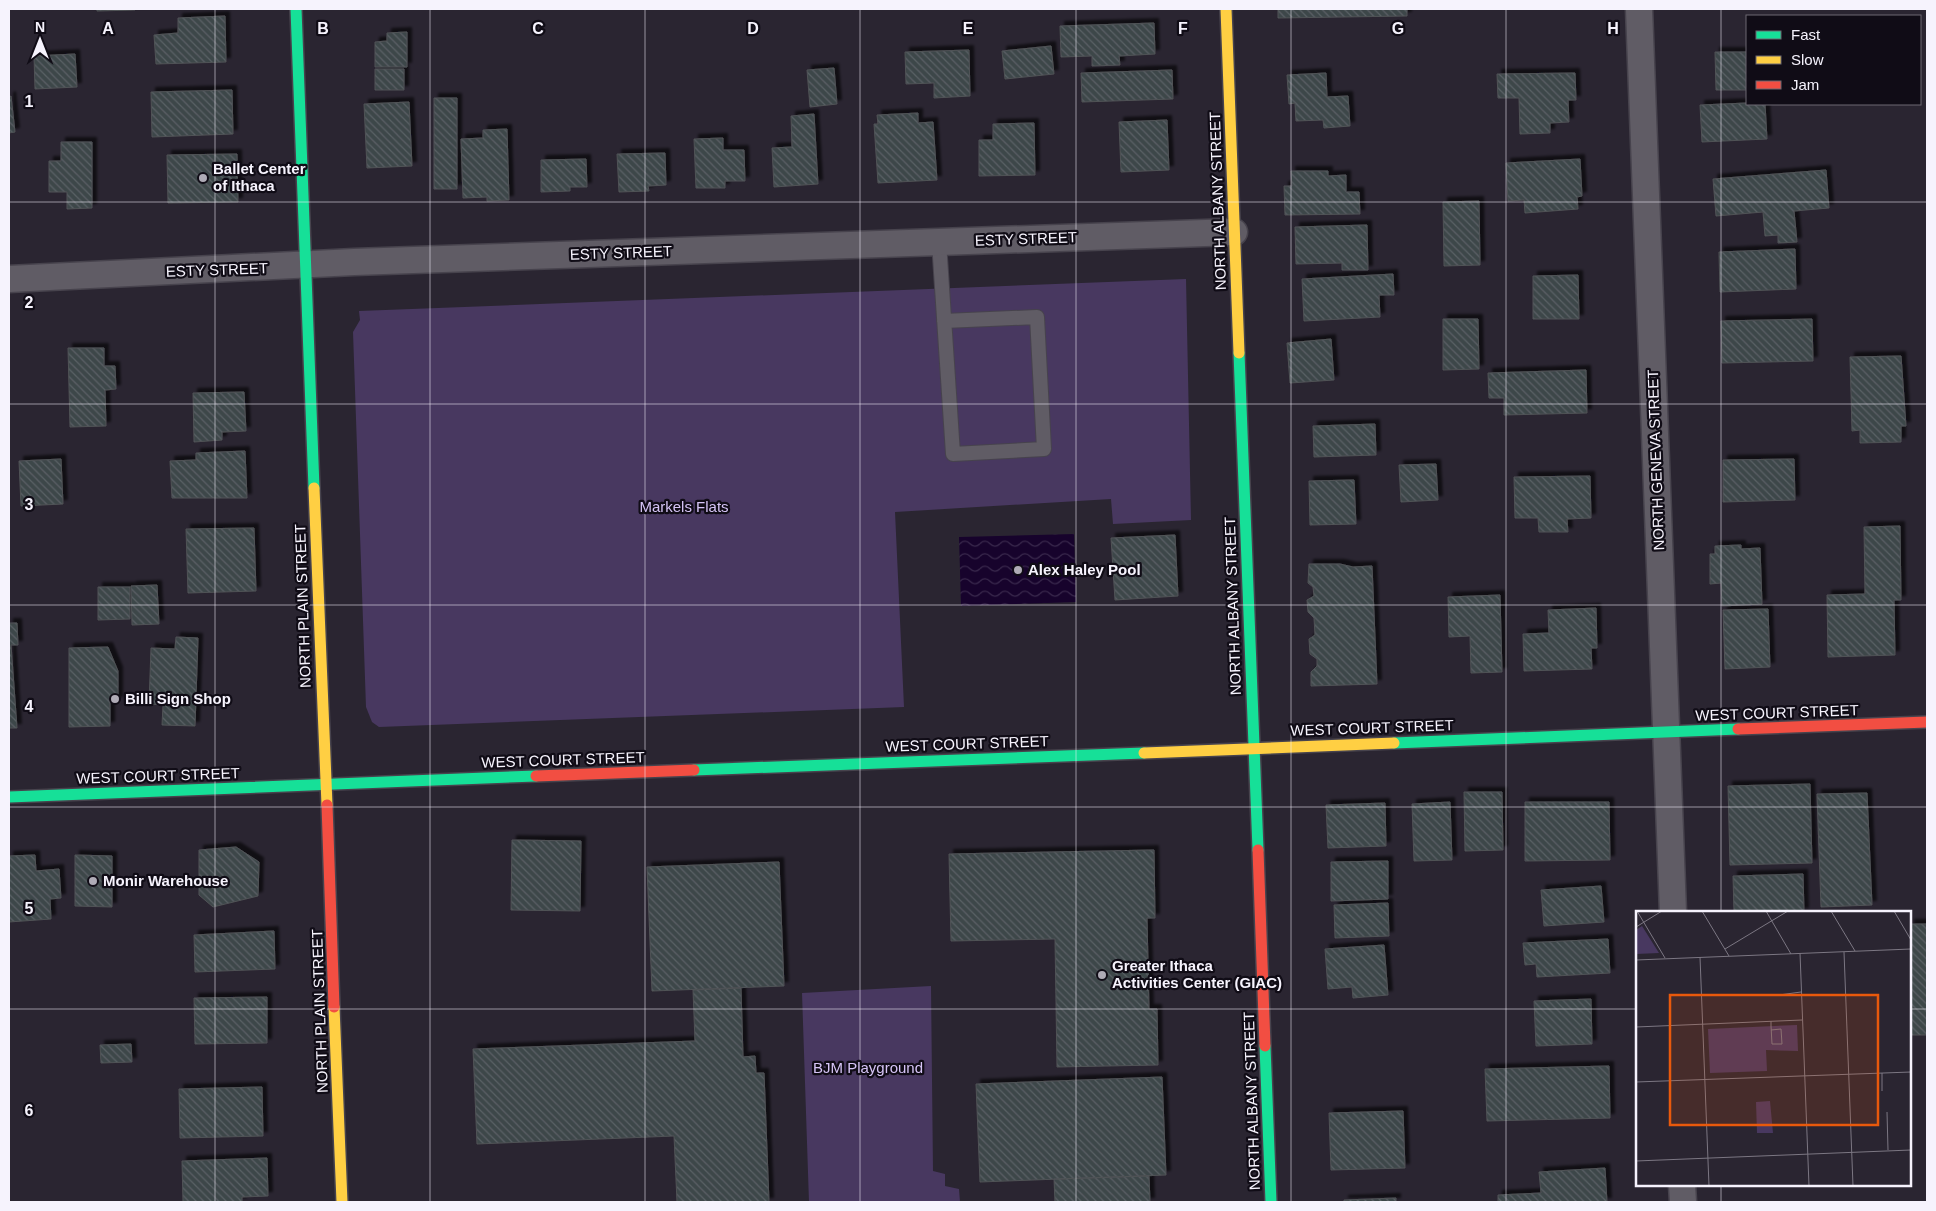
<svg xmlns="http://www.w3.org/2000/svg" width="1936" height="1211" viewBox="0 0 1936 1211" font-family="Arial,sans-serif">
	<defs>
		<pattern id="water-waves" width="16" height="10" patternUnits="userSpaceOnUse" patternTransform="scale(1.25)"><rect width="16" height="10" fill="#17032c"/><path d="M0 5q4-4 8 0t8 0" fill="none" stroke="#39284c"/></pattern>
		<pattern id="building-back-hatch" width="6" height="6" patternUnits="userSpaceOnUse" patternTransform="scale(1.25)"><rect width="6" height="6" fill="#3e464a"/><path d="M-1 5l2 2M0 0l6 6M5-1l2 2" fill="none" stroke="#5a6165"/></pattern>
		<filter id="shadow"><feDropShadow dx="4.5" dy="-4.5" stdDeviation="1" flood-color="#0009"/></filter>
	</defs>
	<rect width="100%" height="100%" fill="#2a2531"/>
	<path fill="#483860" d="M1186 279 1191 520 1113 524 1111 499 895 512 904 707 379 727 372 722 366 707 353 332 360 320 359 311Z
		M931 986 933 1171 945 1174V1186L959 1189 960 1202H809L802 993Z"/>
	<path fill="url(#water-waves)" d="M1074 534 1076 602 961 606 959 537Z"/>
	<path fill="url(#building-back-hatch)" stroke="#505356" filter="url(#shadow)" d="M97 9H135V10L97 11Z
		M1278 9H1407V16L1278 18Z
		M225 16 226 62 156 64 154 35 178 33V18Z
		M1154 23 1155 54 1119 56 1120 65 1092 66V56L1061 57 1060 26Z
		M407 32V67H375V42L387 41V33Z
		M1051 46 1054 74 1005 79 1002 51Z
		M969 50 970 96 934 98V83L906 84 905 52Z
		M1715 52H1747V90H1716Z
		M75 54 77 87 35 89 34 56Z
		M834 68 837 104 810 107 807 70Z
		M375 69H404V90H375Z
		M1172 70 1173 99 1082 102 1081 73Z
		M1326 73 1327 97 1348 96 1350 126 1324 128 1323 120 1296 121 1295 103 1289 104 1287 75Z
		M1575 73 1576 100H1568L1569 122 1550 123V133L1520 134 1519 98H1498L1497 74Z
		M232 90 233 134 152 137 151 92Z
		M11 96 15 132 9 133V97Z
		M434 98H457V189H434Z
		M409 102 412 166 367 168 364 104Z
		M1747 103 1765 104 1767 139 1702 142 1700 105Z
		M918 113V123L933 122 937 180 878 183 874 124H878L877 115Z
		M814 114 818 184 774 187 772 148 792 147 791 116Z
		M1167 120 1169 170 1121 172 1119 122Z
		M1034 123 1035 175 979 176V140H993V124Z
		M507 129 509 200 487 201V197L463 198 461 139 483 138V130Z
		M723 138V150H744L745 181H725V188H696L694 139Z
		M61 142H92V208L67 209V192H49V161H61Z
		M665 153 666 185 648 186 649 191 619 192 617 154Z
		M237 154 238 202 168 203 167 155Z
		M586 159 587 187H570V191L541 192V160Z
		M1580 159 1582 196 1577 197 1578 209 1525 213 1524 200 1508 201 1506 163Z
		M1826 170 1829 208 1794 211 1797 242 1778 243V235L1765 236 1763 212 1716 216 1713 179Z
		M1291 171H1328V176L1346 175V192H1359L1360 214 1285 215 1284 186H1292Z
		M1479 201 1480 265 1444 266 1443 202Z
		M1367 225 1368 270H1342V263L1296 264 1295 227Z
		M1795 249 1796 289 1720 292 1719 252Z
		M1393 274 1394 295H1379L1380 317 1304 321 1302 279Z
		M1578 275 1579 319H1533V276Z
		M1443 319H1478L1479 369 1443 370Z
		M1812 319 1813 361 1722 363 1721 321Z
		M1331 339 1334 380 1290 383 1287 343Z
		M68 348H104V366H115L116 389 105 390 106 426 70 427Z
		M1901 356 1906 426H1901V442L1860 443V430L1852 431 1850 357Z
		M1586 370 1587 413 1504 415V398H1489L1488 373Z
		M244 392 246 431 222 432V440L194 442 193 393Z
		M1375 424 1376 455 1314 457 1313 426Z
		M245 451 247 498H172L170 461 196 460V453Z
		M61 459 63 504 21 506 19 461Z
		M1794 459 1795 500 1723 502V460Z
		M1436 464 1438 500 1401 502 1399 465Z
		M1590 476 1591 518 1567 519 1568 532H1539L1538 518H1515L1514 477Z
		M1354 480 1356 524 1310 525 1309 481Z
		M1900 526 1901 600H1894L1895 655 1828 657 1827 595 1865 594 1864 527Z
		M254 528 256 591 188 593 186 529Z
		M1175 535 1178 596 1115 600 1111 538Z
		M1741 545V549L1760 548 1762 604 1722 606 1721 583 1710 584V554H1715V546Z
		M1309 564H1340L1353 567 1372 566 1377 684 1311 686V672L1317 666V659L1310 654 1309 639 1315 635 1314 618 1308 612 1307 600 1314 596 1313 587 1308 583Z
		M157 585 159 624 132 625 131 586Z
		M98 587H130V619L98 620Z
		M1500 595 1502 672 1471 673 1470 636 1449 637 1448 597Z
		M1596 608 1597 648H1591L1592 669 1524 671 1523 634 1549 633 1548 610Z
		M1768 609 1770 667 1725 669 1723 610Z
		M9 623H17L18 645H11L17 728H9Z
		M176 637 198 638 195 726 162 725 163 705 149 704 151 648 175 649Z
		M108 647 118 671V701H110V726L69 727V648Z
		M1810 784 1812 863 1730 865 1728 786Z
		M1464 792H1502L1503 850 1465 851Z
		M1867 793 1872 905 1821 907 1817 794Z
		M1450 802 1452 860 1414 861 1412 804Z
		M1525 802H1609L1610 860 1525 861Z
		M1385 803 1386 846 1328 848 1326 805Z
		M512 840 581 841 580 911 511 910Z
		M236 847 259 862 258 896 213 907 199 895V850Z
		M1154 850 1155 918H1147L1149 1009H1157L1158 1065 1057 1067 1055 939 951 941 949 854Z
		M35 855 36 871 59 869 61 898 50 899 51 919 9 922V856Z
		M75 855 112 856V907L75 906Z
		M1388 861V899L1331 901V862Z
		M779 862 784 986 652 991 647 867Z
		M1803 874 1804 912H1734L1733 876Z
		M1601 886 1604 922 1544 926 1541 890Z
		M1388 903 1389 936 1335 938 1334 905Z
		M1910 924H1927V1035H1910Z
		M274 931 275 969 195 972 194 935Z
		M1608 939 1610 973 1537 977 1536 964 1525 965 1523 943Z
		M1384 945 1388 995 1353 998 1352 987 1328 989 1325 949Z
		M741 988 743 1057 755 1056 756 1073H764L769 1202H677L674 1136 477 1144 473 1049 695 1041 693 990Z
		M267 997V1043L195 1044 194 998Z
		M1591 999 1592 1044 1536 1046 1534 1001Z
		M131 1044 132 1062 101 1063 100 1045Z
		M1609 1066 1610 1118 1487 1121 1485 1069Z
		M1162 1077 1166 1175 980 1182 976 1084Z
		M262 1087 263 1136 180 1138 179 1089Z
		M1403 1111 1405 1168 1331 1170 1329 1113Z
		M267 1158 268 1196 242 1197V1202H183L182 1161Z
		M1605 1168 1607 1202H1498V1195L1541 1193 1539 1172Z
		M1149 1176 1150 1202H1055L1054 1179Z
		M1396 1198V1202H1344V1200Z"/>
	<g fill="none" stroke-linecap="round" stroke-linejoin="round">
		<g stroke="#47434d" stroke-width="16">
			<path id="lane" d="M939 242 953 454 1044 449 1037 317 944 321"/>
		</g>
		<g stroke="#47434d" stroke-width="29">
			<path id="street" d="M1639 9 1673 912
				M9 279 354 262 1234 232
				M1682 1185 1683 1202"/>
		</g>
		<g stroke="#47434d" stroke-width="14">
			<path id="fast" d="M296 9 314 488
				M1239 353 1258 850
				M1394 743 1738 729
				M694 770 1144 753
				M9 797 536 776
				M1265 1046 1271 1202"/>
		</g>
		<g stroke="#47434d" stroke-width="14">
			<path id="slow" d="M1226 9 1239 353
				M314 488 327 805
				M1144 753 1394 743
				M334 1007 342 1202"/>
		</g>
		<g stroke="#47434d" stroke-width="14">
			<path id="jam" d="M1738 729 1927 722
				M536 776 694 770
				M327 805 334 1007
				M1258 850 1265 1046"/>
		</g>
		<use href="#lane" stroke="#605c65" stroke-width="14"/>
		<use href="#street" stroke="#605c65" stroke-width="26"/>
		<use href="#fast" stroke="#16e098" stroke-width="11"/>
		<use href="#slow" stroke="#ffcf43" stroke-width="11"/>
		<use href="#jam" stroke="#f24e42" stroke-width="11"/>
	</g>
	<path fill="none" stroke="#f6f3fd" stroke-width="1" stroke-opacity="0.55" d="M215 9V1202M430 9V1202M645 9V1202M860 9V1202M1076 9V1202M1291 9V1202M1506 9V1202M1721 9V912M9 202H1927M9 404H1927M9 605H1927M9 807H1927M9 1009H1637M1910 1009H1927M1721 1185V1202"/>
	<g fill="#afabb6" stroke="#100c16" stroke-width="2">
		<circle cx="203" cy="178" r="5"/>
		<circle cx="1018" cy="570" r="5"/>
		<circle cx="115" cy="699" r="5"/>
		<circle cx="93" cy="881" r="5"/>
		<circle cx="1102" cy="975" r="5"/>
	</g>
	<g text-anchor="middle" stroke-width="4.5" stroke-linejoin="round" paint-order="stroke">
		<g font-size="15" font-weight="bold" fill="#f6f3fd" stroke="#100c16" text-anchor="start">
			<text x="213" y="174">Ballet Center<tspan x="213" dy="17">of Ithaca</tspan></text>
			<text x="1028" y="575">Alex Haley Pool</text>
			<text x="125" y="704">Billi Sign Shop</text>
			<text x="103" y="886">Monir Warehouse</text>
			<text x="1112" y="971">Greater Ithaca<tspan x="1112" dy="17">Activities Center (GIAC)</tspan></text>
		</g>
		<g font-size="15" fill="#f6f3fd" stroke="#100c16">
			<text transform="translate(1218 201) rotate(-92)" y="5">NORTH ALBANY STREET</text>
			<text transform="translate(1026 239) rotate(-2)" y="5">ESTY STREET</text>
			<text transform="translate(621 253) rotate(-2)" y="5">ESTY STREET</text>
			<text transform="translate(217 270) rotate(-2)" y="5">ESTY STREET</text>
			<text transform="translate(1656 460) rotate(-92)" y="5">NORTH GENEVA STREET</text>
			<text transform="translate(303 606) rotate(-92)" y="5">NORTH PLAIN STREET</text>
			<text transform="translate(1233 606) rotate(-92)" y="5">NORTH ALBANY STREET</text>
			<text transform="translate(1777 713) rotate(-2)" y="5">WEST COURT STREET</text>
			<text transform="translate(1372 728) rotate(-2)" y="5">WEST COURT STREET</text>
			<text transform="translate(967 744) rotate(-2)" y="5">WEST COURT STREET</text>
			<text transform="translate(563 760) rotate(-2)" y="5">WEST COURT STREET</text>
			<text transform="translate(158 776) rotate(-2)" y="5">WEST COURT STREET</text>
			<text transform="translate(320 1011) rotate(-92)" y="5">NORTH PLAIN STREET</text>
			<text transform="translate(1252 1101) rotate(-92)" y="5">NORTH ALBANY STREET</text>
		</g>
		<g font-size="15" fill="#d6c4f6" stroke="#100c16">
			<text x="684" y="512">Markels Flats</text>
			<text x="868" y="1073">BJM Playground</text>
		</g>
	</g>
	<g transform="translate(1636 911)">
		<rect width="275" height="275" fill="#2a2531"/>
		<path d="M6 15 23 42 0 43V19ZM161 114 162 140 130 139 131 160 74 162 72 118ZM134 190 137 222H121L120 191Z" fill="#483860"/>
		<path fill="none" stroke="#7c7783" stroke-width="1" d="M1 0 29 47M66 0 93 45M130 0 155 43M195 0 219 40M258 0 275 29M0 16 26 0M89 38 152 0M208 41 217 275M164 42 173 275M64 46 73 275M0 49 275 38M143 84 165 81M135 110V115L136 133H146L145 118 135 119M0 116 166 109M246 162V180M0 171 275 161M251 201 252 239M0 250 275 239"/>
		<path fill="#e8590c" fill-opacity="0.15" stroke="#e8590c" stroke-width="2.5" d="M34 84H242V214H34Z"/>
		<rect width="275" height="275" fill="none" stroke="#f6f3fd" stroke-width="2.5"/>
	</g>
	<g font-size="16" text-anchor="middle" font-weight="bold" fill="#f6f3fd" stroke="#100c16" stroke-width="4.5" stroke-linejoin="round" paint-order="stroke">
		<text x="108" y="34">A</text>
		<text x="323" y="34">B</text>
		<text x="538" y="34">C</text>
		<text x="753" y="34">D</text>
		<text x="968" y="34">E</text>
		<text x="1183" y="34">F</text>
		<text x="1398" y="34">G</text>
		<text x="1613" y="34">H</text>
		<text x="29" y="107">1</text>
		<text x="29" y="308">2</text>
		<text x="29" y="510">3</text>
		<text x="29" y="712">4</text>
		<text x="29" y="914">5</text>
		<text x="29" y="1116">6</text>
	</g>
	<rect width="1936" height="1211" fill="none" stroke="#f6f3fd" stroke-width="20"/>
	<rect x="1746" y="15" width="175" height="90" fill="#100c16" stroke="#6c6872"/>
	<rect x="1756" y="31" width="25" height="8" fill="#16e098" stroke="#6c6872"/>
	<text x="1791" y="40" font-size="15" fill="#f6f3fd">Fast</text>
	<rect x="1756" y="56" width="25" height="8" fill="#ffcf43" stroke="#6c6872"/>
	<text x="1791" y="65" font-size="15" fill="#f6f3fd">Slow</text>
	<rect x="1756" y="81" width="25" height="8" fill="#f24e42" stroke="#6c6872"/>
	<text x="1791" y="90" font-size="15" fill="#f6f3fd">Jam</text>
	<g transform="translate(40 40)" stroke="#100c16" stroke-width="4" paint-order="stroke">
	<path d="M0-4L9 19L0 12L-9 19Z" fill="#f6f3fd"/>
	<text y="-8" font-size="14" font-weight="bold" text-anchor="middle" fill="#f6f3fd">N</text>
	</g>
</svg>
